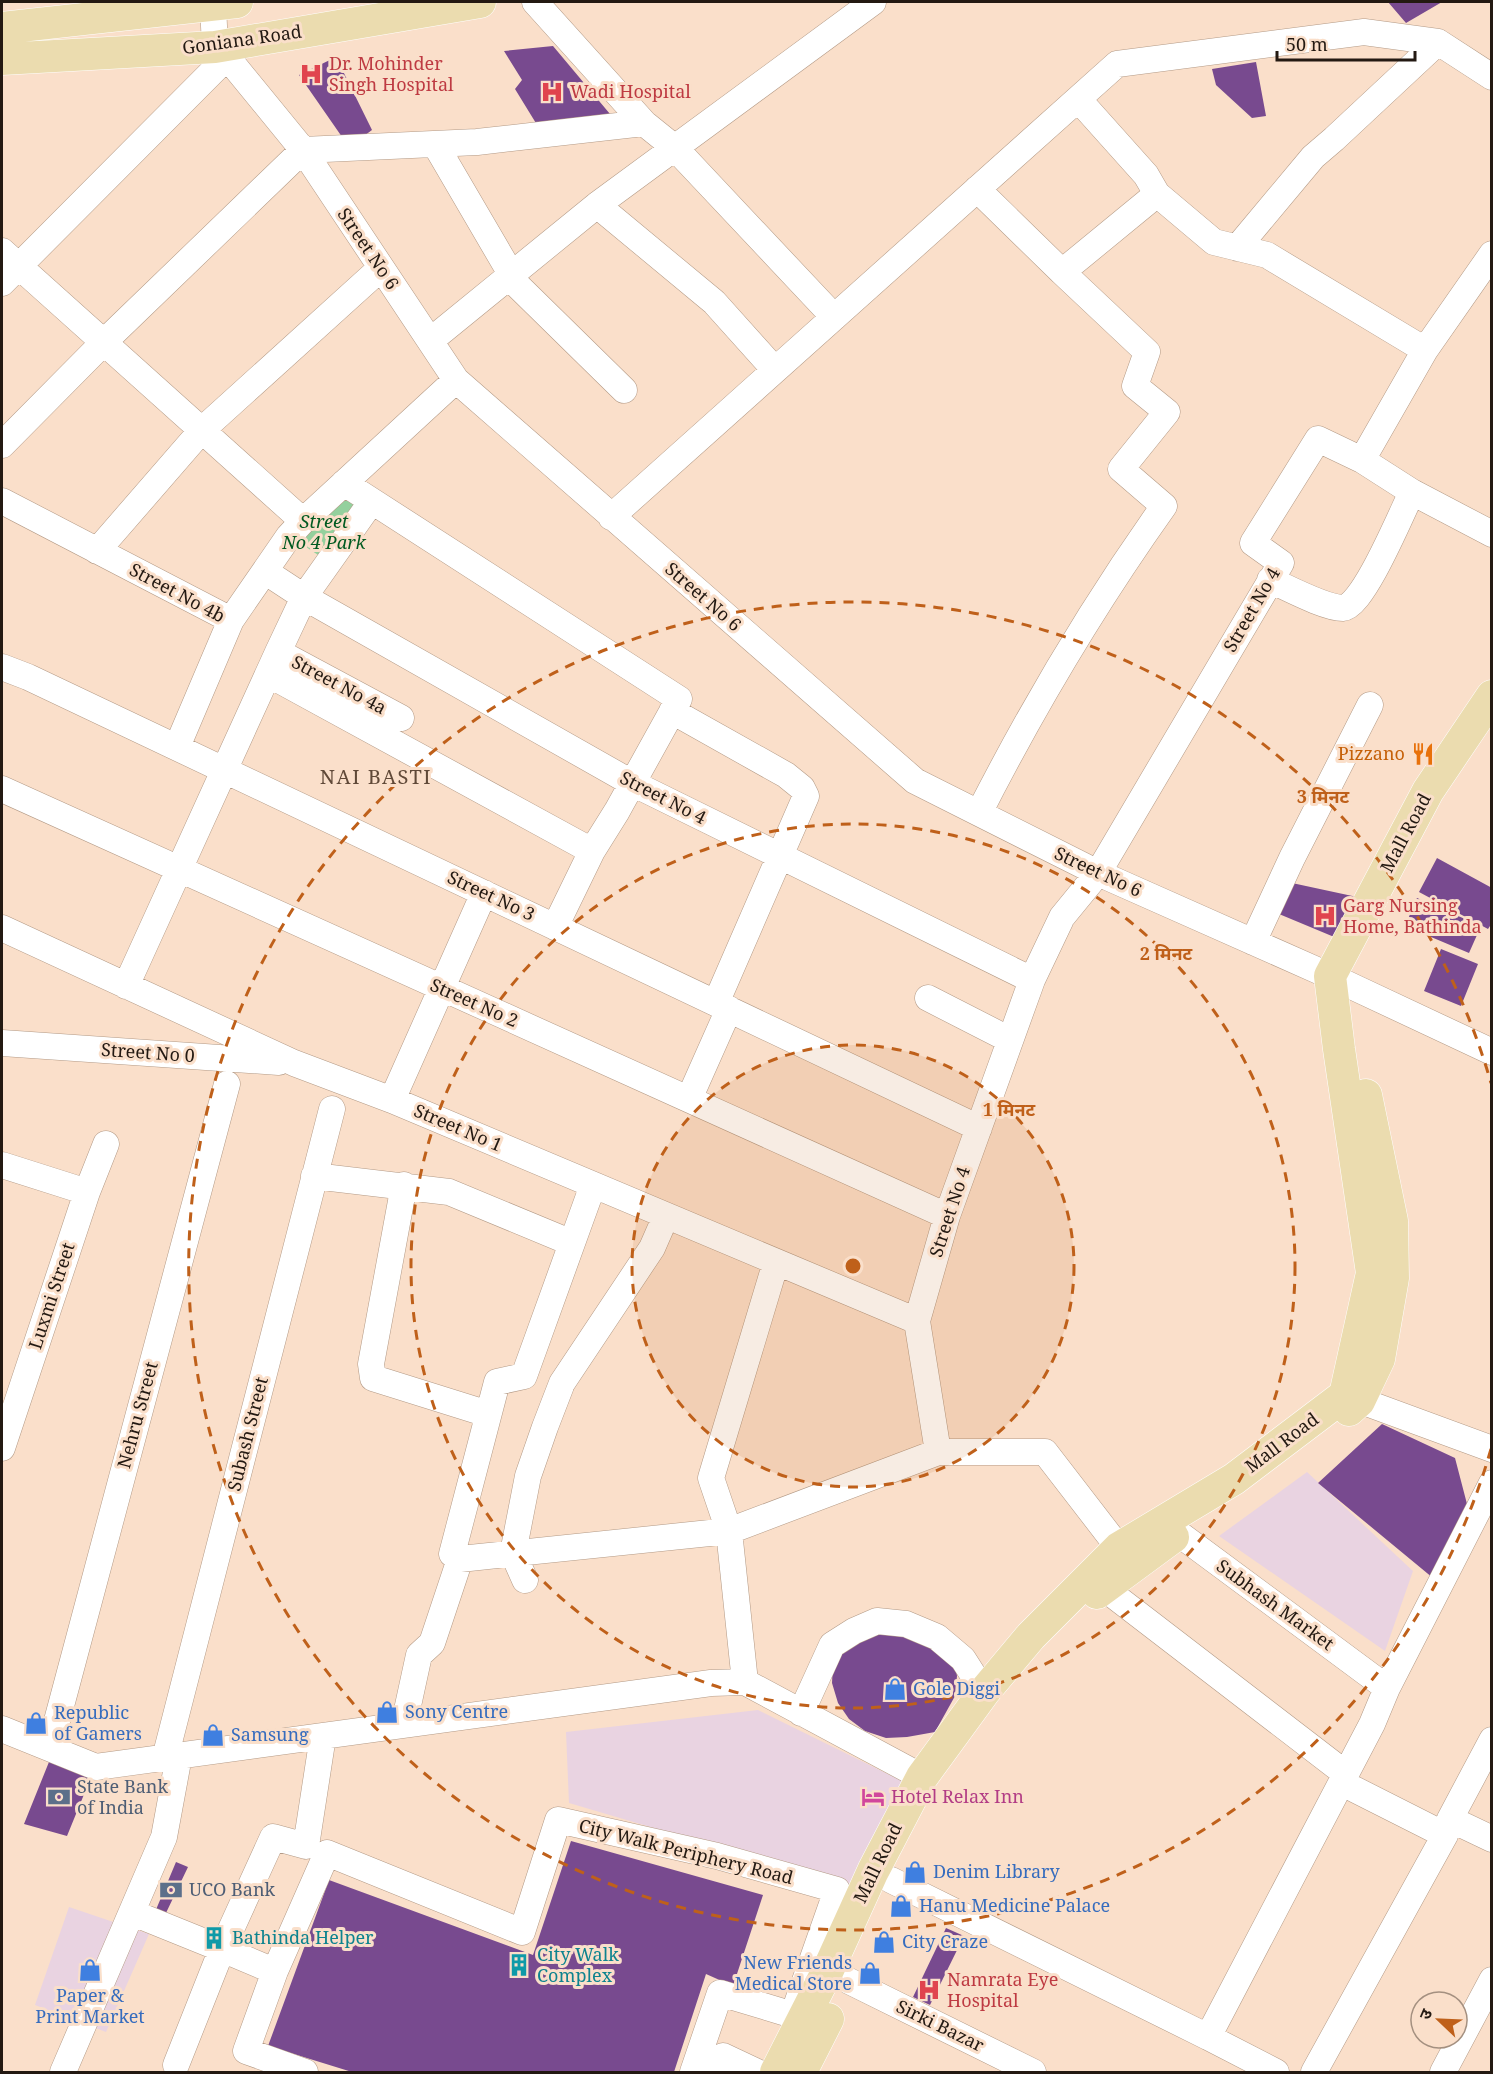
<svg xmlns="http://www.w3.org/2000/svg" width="1493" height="2074" viewBox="0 0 1493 2074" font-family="'Noto Serif','Noto Sans Devanagari',serif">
	<rect width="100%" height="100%" fill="#fadfca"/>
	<path fill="#e9d3e1" d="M1307 1472 1413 1571 1385 1651 1219 1536Z
		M758 1710 904 1782 854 1887 569 1803 566 1732Z
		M69 1907 149 1934 106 2032 35 2005Z"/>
	<path fill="#94d09d" d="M344 483 372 501 329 562 289 536Z"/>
	<path fill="#784a8f" d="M1388 2H1442L1406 23Z
		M553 46 610 114 542 133 515 89 522 80 504 51Z
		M336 57 372 130 349 147 299 75Z
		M1256 62 1266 116 1252 118 1216 85 1212 69Z
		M1437 858 1492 888V923L1488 929 1419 892Z
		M1292 883 1357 897 1339 939 1279 914Z
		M1417 898 1481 926 1469 953 1405 926Z
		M1441 949 1478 964 1461 1006 1424 991Z
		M1382 1424 1455 1458 1467 1504 1433 1578 1318 1483Z
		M905 1632 955 1663 957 1676 955 1696 935 1732 907 1737 886 1738 865 1731 849 1719 838 1703 832 1683 833 1663 842 1649 871 1635Z
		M53 1752 94 1770 67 1836 24 1824Z
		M571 1841 763 1895 733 1986 706 1974 674 2072H352L268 2046 329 1880 533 1955Z
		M176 1862 188 1867 165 1915 155 1912Z
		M946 1928 964 1936 930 2005 913 1997Z"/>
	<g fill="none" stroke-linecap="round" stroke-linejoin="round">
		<g stroke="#b39a86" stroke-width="27">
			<path id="minor" d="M535 2 644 123 675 148 834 317
				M213 5 215 47 227 57 303 150 456 380 915 781 1098 873 1330 976 1492 1052
				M1078 99 1146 175 1157 194 1214 242 1267 255 1425 350
				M435 144 518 286 624 390
				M977 189 1062 272 1157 194
				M597 205 714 302 775 370
				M1237 248 1313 157 1334 139 1438 42
				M2 251 303 521 456 380
				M2 283 227 57
				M430 341 597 205 873 2
				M2 445 104 342 303 150 477 142 644 123
				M1362 460 1412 492 1492 534
				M344 483 679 699 617 811 592 851 555 927
				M2 501 231 620 177 747
				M611 517 1117 64 1364 32 1438 42 1492 77
				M97 551 202 430 381 268
				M266 572 304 597 632 783 1032 980
				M1270 580C1288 588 1325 608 1343 608 1363 607 1402 512 1412 492
				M231 620 289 536 303 521
				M278 652 401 718
				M2 667 28 677 979 1128
				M268 674 592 851
				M672 711 786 775 802 788 806 796 716 1003
				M2 789 947 1216
				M979 813C1033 707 1095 603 1164 506L1121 469 1167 412 1135 386 1147 352 1062 272
				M2 928 294 1063 392 1100 917 1321
				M1253 942 1292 858 1370 705
				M126 986 278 652 304 597 372 501
				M928 998 1010 1040
				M2 1043 279 1062
				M689 1099 729 1009
				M392 1100 484 893
				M2 1165 87 1192
				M314 1176 449 1192 572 1243
				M404 1185 371 1364 373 1378 488 1414
				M1345 1395 1492 1449
				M2 1448 87 1192 106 1144
				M938 1452 917 1321 947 1216 1032 980 1062 917 1098 873 1281 563 1253 543 1318 439 1362 460 1425 350 1492 254
				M1163 1522 1387 1688
				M460 1559 729 1531 711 1478 776 1262
				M1091 1578 1346 1774
				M525 1580 513 1553 528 1476 545 1427 562 1383 652 1248 666 1216
				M745 1682 729 1531 938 1452H1045L1119 1548
				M801 1713 832 1645 854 1631 877 1621 906 1624 937 1637 963 1659 984 1692
				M404 1724 419 1655 432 1643 460 1559 452 1554 497 1382 524 1376 593 1185
				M2 1729 96 1767 711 1683 745 1682 922 1777
				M50 1747 227 1084
				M165 1758 332 1109
				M1342 1783 1445 1835
				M1450 1819 1492 1839
				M891 1880 1208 2037 1372 1724 1387 1688 1492 1483
				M133 1913 222 1949 273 1837 306 1846 323 1736
				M847 1980 1033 2072
				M1208 2037 1276 2072
				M176 2065 222 1949 274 1971
				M63 2072 164 1837 179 1756
				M305 2072 246 2051 275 1971 327 1853 522 1932 558 1820 717 1856 837 1890 793 2015 720 1993 693 2072
				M718 2072 723 2056 757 2072
				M1314 2072 1445 1835 1450 1819 1492 1740
				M1443 2072 1492 1980"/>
		</g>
		<g stroke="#fff" stroke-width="33">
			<path id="major" d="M2 28 237 2
				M2 59 215 47 480 2
				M1349 1410 1359 1401 1379 1359 1393 1278 1392 1221 1366 1095
				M1097 1593 1173 1537
				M776 2072 828 1970 873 1871 922 1777 984 1692 1031 1636 1119 1548 1234 1479 1345 1395 1372 1273 1339 1049 1330 976 1428 791 1492 696
				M801 2072 828 2019"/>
		</g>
		<use href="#minor" stroke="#fff" stroke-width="26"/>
		<use href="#major" stroke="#ebdcaf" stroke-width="32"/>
	</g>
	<circle cx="853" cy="1266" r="221" fill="#bf601a" fill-opacity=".12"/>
	<g fill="none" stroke="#bf601a" stroke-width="3" stroke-dasharray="10 8">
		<circle cx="853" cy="1266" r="221"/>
		<circle cx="853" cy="1266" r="442"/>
		<path d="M1491 1449A664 664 0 1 1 1491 1083"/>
	</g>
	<defs>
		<g id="hospital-bare" transform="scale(1.8)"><path d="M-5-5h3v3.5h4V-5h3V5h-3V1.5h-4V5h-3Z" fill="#e0444e" stroke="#fadfca" stroke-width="2.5" paint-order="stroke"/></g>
		<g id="restaurant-bare" transform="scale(1.8)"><path d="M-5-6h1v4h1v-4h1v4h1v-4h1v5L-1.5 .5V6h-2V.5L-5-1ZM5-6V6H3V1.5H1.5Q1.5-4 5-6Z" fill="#e8710a" stroke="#fadfca" stroke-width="2.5" paint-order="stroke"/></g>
		<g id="shop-bare" transform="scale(1.8)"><path d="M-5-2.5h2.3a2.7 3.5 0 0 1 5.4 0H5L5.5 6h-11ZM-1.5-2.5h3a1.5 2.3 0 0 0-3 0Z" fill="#3f7fe0" stroke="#fadfca" stroke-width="2.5" paint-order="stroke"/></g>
		<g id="bank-bare" transform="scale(1.8)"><path d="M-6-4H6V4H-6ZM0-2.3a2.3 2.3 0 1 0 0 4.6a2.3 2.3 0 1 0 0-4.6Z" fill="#5c6f8a" stroke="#fadfca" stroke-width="2.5" paint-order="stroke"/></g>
		<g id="hotel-bare" transform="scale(1.8)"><path d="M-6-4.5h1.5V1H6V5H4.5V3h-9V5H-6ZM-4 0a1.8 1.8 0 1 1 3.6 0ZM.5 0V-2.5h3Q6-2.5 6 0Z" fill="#d1479c" stroke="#fadfca" stroke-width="2.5" paint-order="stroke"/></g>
		<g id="building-bare" transform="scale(1.8)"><path d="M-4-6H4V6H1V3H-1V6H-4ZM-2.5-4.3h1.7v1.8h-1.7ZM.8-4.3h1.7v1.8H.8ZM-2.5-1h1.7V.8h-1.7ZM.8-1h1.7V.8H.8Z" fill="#0f9aa8" stroke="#fadfca" stroke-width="2.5" paint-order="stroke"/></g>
	</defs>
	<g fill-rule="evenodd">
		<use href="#hospital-bare" x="311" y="74"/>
		<use href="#hospital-bare" x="552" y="92"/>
		<use href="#restaurant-bare" x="1423" y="754"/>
		<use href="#hospital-bare" x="1325" y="916"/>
		<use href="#shop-bare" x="895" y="1689"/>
		<use href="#shop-bare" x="387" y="1712"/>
		<use href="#shop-bare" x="36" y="1723"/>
		<use href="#shop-bare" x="213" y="1735"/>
		<use href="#bank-bare" x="59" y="1797"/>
		<use href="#hotel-bare" x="873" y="1797"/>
		<use href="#shop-bare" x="915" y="1872"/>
		<use href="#bank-bare" x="171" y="1890"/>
		<use href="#shop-bare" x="901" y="1906"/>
		<use href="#building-bare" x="214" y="1938"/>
		<use href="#shop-bare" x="884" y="1942"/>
		<use href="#building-bare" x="519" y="1965"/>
		<use href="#shop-bare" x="90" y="1970"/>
		<use href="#shop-bare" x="870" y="1973"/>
		<use href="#hospital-bare" x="929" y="1990"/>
	</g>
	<g text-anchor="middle" stroke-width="6" stroke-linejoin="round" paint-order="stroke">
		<g font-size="18" fill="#231912" stroke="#fadfca">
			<text transform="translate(242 40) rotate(-8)" y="6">Goniana Road</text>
			<text transform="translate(368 249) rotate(56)" y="6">Street No 6</text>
			<text transform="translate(177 593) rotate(28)" y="6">Street No 4b</text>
			<text transform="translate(703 597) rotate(41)" y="6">Street No 6</text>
			<text transform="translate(1252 610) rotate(-60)" y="6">Street No 4</text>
			<text transform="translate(339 685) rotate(28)" y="6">Street No 4a</text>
			<text transform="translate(663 798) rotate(27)" y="6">Street No 4</text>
			<text transform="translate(1406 833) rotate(-62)" y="6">Mall Road</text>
			<text transform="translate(1098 872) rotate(25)" y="6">Street No 6</text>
			<text transform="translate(491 896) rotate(25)" y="6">Street No 3</text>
			<text transform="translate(474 1003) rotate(24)" y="6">Street No 2</text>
			<text transform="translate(148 1053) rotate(4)" y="6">Street No 0</text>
			<text transform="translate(458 1128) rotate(23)" y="6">Street No 1</text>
			<text transform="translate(950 1212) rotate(-72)" y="6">Street No 4</text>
			<text transform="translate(52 1296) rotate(-72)" y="6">Luxmi Street</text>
			<text transform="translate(138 1415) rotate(-75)" y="6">Nehru Street</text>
			<text transform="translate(248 1434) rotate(-76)" y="6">Subash Street</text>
			<text transform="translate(1282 1443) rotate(-37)" y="6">Mall Road</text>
			<text transform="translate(1275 1605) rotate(36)" y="6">Subhash Market</text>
			<text transform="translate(686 1852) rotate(14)" y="6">City Walk Periphery Road</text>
			<text transform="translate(878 1863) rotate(-64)" y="6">Mall Road</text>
			<text transform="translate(940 2026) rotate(26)" y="6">Sirki Bazar</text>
		</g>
		<g font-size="18" fill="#be3a42" stroke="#fadfca" text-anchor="start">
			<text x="329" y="70">Dr. Mohinder<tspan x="329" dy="21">Singh Hospital</tspan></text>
			<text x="570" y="98">Wadi Hospital</text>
			<text x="1343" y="912">Garg Nursing<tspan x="1343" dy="21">Home, Bathinda</tspan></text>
			<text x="947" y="1986">Namrata Eye<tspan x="947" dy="21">Hospital</tspan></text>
		</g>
		<g font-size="18" font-style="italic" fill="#005a21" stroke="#fadfca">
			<text x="324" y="528">Street<tspan x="324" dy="21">No 4 Park</tspan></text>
		</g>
		<g font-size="18" fill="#c56008" stroke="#fadfca" text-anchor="end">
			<text x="1405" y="760">Pizzano</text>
		</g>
		<g font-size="18" fill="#366cbe" stroke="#fadfca" text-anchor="start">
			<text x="913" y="1695">Gole Diggi</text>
			<text x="405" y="1718">Sony Centre</text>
			<text x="54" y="1719">Republic<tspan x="54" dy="21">of Gamers</tspan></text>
			<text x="231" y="1741">Samsung</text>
			<text x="933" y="1878">Denim Library</text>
			<text x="919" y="1912">Hanu Medicine Palace</text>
			<text x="902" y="1948">City Craze</text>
			<text x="852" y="1969" text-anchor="end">New Friends<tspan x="852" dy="21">Medical Store</tspan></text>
			<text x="90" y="2002" text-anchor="middle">Paper &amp;<tspan x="90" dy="21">Print Market</tspan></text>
		</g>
		<g font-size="18" fill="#4e5e75" stroke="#fadfca" text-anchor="start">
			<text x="77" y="1793">State Bank<tspan x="77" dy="21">of India</tspan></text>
			<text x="189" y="1896">UCO Bank</text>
		</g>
		<g font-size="18" fill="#b23c85" stroke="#fadfca" text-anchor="start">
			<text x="891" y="1803">Hotel Relax Inn</text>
		</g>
		<g font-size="18" fill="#0d838f" stroke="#fadfca" text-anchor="start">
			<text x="232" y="1944">Bathinda Helper</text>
			<text x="537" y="1961">City Walk<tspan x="537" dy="21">Complex</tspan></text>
		</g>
		<g font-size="20" letter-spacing="1.5" fill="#604938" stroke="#fadfca">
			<text x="376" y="784">NAI BASTI</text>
		</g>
	</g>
	<circle cx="853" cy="1266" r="9" fill="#bf601a" stroke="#fadfca" stroke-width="3"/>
	<g font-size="18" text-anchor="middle" font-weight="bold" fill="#bf601a" stroke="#fadfca" stroke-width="6" stroke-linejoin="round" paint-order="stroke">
		<text x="1323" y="803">3 मिनट</text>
		<text x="1166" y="960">2 मिनट</text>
		<text x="1009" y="1116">1 मिनट</text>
	</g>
	<rect width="1493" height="2074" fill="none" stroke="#231912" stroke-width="6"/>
	<g transform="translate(1439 2020) rotate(293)"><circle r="28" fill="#fadfca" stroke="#a49080" stroke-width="1.5"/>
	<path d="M0-4.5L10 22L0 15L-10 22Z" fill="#bf601a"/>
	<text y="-9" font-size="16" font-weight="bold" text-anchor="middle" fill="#231912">उ</text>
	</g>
	<path d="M1277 51v9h138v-9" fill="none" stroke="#231912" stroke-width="3"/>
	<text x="1286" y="51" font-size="18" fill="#231912" stroke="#fadfca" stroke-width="4.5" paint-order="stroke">50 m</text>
</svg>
